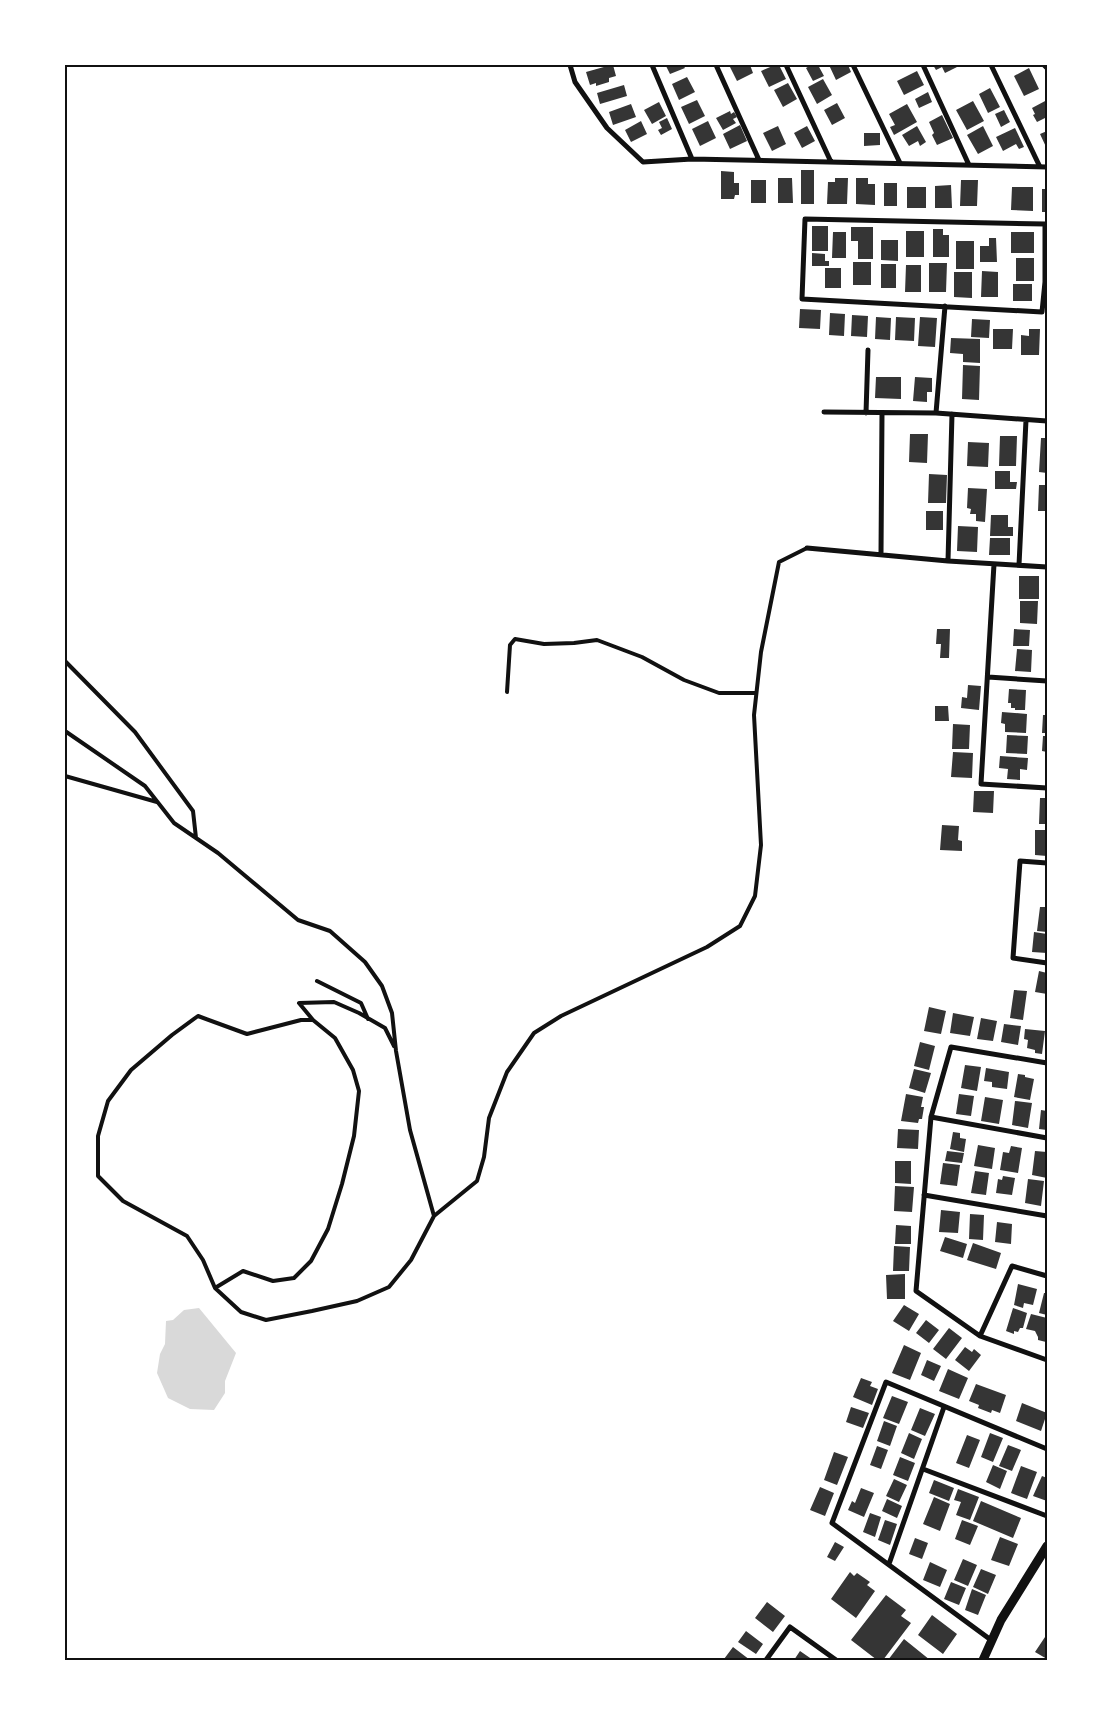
<svg xmlns="http://www.w3.org/2000/svg" width="1112" height="1725" viewBox="0 0 1112 1725" font-family="'Fira Sans Condensed',sans-serif">
	<rect width="100%" height="100%" fill="#fff"/>
	<path fill="#d9d9d9" d="M199 1308 236 1353 225 1381V1393L214 1410 190 1409 168 1398 157 1373 160 1354 165 1344 166 1321 173 1320 184 1310Z"/>
	<path fill="#353535" d="M611 65H613L616 76 609 78V82L596 86V83L590 85 586 72Z
		M662 65H683L685 68 670 74 666 66 663 67Z
		M729 65H750L753 73 737 81Z
		M775 65H779L786 79 769 87 761 71Z
		M811 65H818L824 76 813 81 806 68Z
		M829 65H848L851 72 836 80Z
		M933 65H956L957 67 945 73 942 67 936 70Z
		M1029 68 1039 89 1024 96 1014 76Z
		M917 71 924 85 904 95 897 81Z
		M687 77 695 92 679 100 672 84Z
		M823 79 832 95 817 104 808 87Z
		M788 83 797 99 783 107 774 90Z
		M624 85 627 96 600 104 597 93Z
		M990 88 1000 107 988 113 979 94Z
		M928 92 932 102 919 108 915 99Z
		M697 100 705 116 689 124 681 107Z
		M1047 100V117L1037 122 1033 115 1035 114 1032 108Z
		M973 101 984 121 967 130 956 110Z
		M659 102 666 116 652 124 644 110Z
		M837 103 845 118 832 125 824 110Z
		M631 104 636 117 613 125 609 112Z
		M907 104 917 122 894 135 890 127 895 125 889 114Z
		M1004 110 1010 122 1001 127 995 114Z
		M730 111 731 114 734 112 737 117 733 119 736 123 723 130 716 118Z
		M942 115 953 138 937 145 932 135 934 133 929 122Z
		M667 118 672 129 661 135 658 130 662 128 659 122Z
		M641 121 647 134 631 142 625 130Z
		M708 121 716 138 700 146 692 129Z
		M740 125 747 141 730 149 723 134Z
		M778 126 786 144 772 151 763 133Z
		M807 126 815 141 802 148 794 133Z
		M917 126 926 142 920 146 918 141 909 146 902 135Z
		M983 126 993 146 978 154 967 135Z
		M1015 128 1024 147 1019 149 1016 144 1003 151 996 137Z
		M1047 131V149L1040 134Z
		M864 133H880V145L864 146Z
		M801 170H814V204H801Z
		M721 171 734 172V183H739V195H735L734 199H721Z
		M778 178H792L793 203H778Z
		M835 178H848L847 204H827L828 182H835Z
		M856 178H868V184H875V205L856 204Z
		M751 180H766V203H751Z
		M961 180H978L977 206H960Z
		M884 183H897V206H884Z
		M951 185 952 208H935V186Z
		M907 187H926V208H907Z
		M1012 187H1033V211L1011 210Z
		M1042 189H1047V212H1042Z
		M812 226H828V251H812Z
		M851 227H873V259H858V241H851Z
		M933 229H943V235H949V257H933Z
		M906 231H924V257H906Z
		M833 232H846V258H832Z
		M1011 232H1034V253H1011Z
		M989 238H996L997 262H980V246H989Z
		M881 240H898V261L881 260Z
		M956 241H974V269H956Z
		M812 253 825 254V261H829V266H812Z
		M1016 258H1034V281H1016Z
		M853 262H871V285H853Z
		M929 263H947L946 292H929Z
		M881 264H896V288H881Z
		M906 265H921V292H905Z
		M825 268H841V288H825Z
		M982 271 998 272V297H981Z
		M954 272H972V298L954 297Z
		M1013 284H1032V301H1013Z
		M800 309 821 310 820 329 799 328Z
		M830 313 845 314 844 336 829 335Z
		M852 315 868 316 867 337 851 336Z
		M876 317 891 318 890 340 875 339Z
		M896 317 915 318 914 341 895 340Z
		M920 317 937 318 935 347 918 346Z
		M972 319 990 320 989 338 971 337Z
		M993 329H1013L1012 349H993Z
		M1029 329H1040L1039 355H1021V335L1029 336Z
		M951 338 980 339V363L963 362V354L950 353Z
		M963 365 980 366 979 400 962 399Z
		M876 377H901V399L875 398Z
		M915 377 932 378V392H927V402L913 401Z
		M910 434H928L927 463 909 462Z
		M1000 436H1017L1016 466H999Z
		M1041 438H1047V473L1039 472Z
		M968 442 989 443 988 467 967 466Z
		M995 471H1010V482H1017L1016 489H995Z
		M929 474 947 475 946 503H928Z
		M1039 485H1047V511H1038Z
		M968 488 987 489 985 522 976 521V514H970L971 509 967 508Z
		M926 511H943V530H926Z
		M991 515H1008V527H1013V536H990Z
		M958 526 978 527 977 552 957 551Z
		M990 538H1010V555H989Z
		M1019 576H1039V599H1019Z
		M1020 601H1038L1037 624 1020 623Z
		M937 629H950L949 658H940L941 644H936Z
		M1014 629 1030 630 1029 646H1013Z
		M1017 649 1032 650 1031 672 1015 671Z
		M968 685 981 686 979 710 961 708 962 697 967 698Z
		M1009 689 1026 690 1025 710H1015V708H1011V703H1008Z
		M935 706H948L949 721H935Z
		M1002 712 1027 714 1026 733 1005 732V724L1001 723Z
		M1043 715H1047V733H1042Z
		M953 724 970 725 969 749H952Z
		M1007 735 1028 736 1027 754 1006 753Z
		M1043 736H1047V752L1042 751Z
		M953 752 973 753 972 778 951 777Z
		M1000 756 1028 758 1027 770 1020 769V780L1007 779 1008 769 999 768Z
		M974 791H994L993 813 973 812Z
		M1040 798H1047V824H1039Z
		M942 825 959 826 958 840 962 841V851L940 850Z
		M1035 830H1047V856L1035 855Z
		M1040 907H1047V932L1037 931Z
		M1034 932 1047 934V953L1032 952Z
		M1039 971 1047 973V994L1035 992Z
		M1014 990 1027 991 1023 1020 1010 1018Z
		M929 1007 946 1011 941 1034 924 1031Z
		M953 1013 974 1017 970 1036 950 1033Z
		M981 1018 997 1021 993 1041 977 1039Z
		M1004 1024 1021 1026 1018 1045 1001 1042Z
		M1025 1029 1045 1031 1042 1054 1035 1053V1050L1027 1048 1028 1040 1024 1039Z
		M920 1042 935 1046 929 1070 914 1066Z
		M965 1065 981 1067 977 1091 961 1088Z
		M986 1068 1009 1072 1007 1089 992 1087V1082L984 1081Z
		M914 1069 931 1073 925 1093 909 1088Z
		M1018 1074 1025 1075V1077L1034 1079 1030 1100 1014 1097Z
		M906 1094 923 1097 921 1107H924L922 1119H919L918 1123 901 1121Z
		M959 1094 974 1096 971 1116 956 1114Z
		M985 1097 1003 1100 999 1124 981 1121Z
		M1015 1101 1032 1103 1028 1128 1012 1125Z
		M1041 1110 1047 1111V1130L1039 1129Z
		M898 1129 919 1130 918 1149 897 1148Z
		M953 1132 960 1133V1138L966 1139 964 1152 950 1149Z
		M978 1145 995 1148 992 1169 974 1166Z
		M1011 1146 1022 1148 1018 1173 1000 1170 1003 1152 1009 1153Z
		M947 1151 964 1153 962 1163 945 1161Z
		M1035 1151 1047 1152V1178L1032 1175Z
		M895 1161H911V1184L895 1183Z
		M943 1163 960 1165 957 1186 940 1184Z
		M975 1171 989 1173 986 1195 971 1193Z
		M1003 1176 1015 1178 1012 1195 996 1193 998 1179 1002 1180Z
		M1028 1179 1044 1181 1041 1206 1025 1203Z
		M895 1186 914 1187 912 1212 894 1211Z
		M941 1210 960 1212 958 1233 939 1232Z
		M970 1214 984 1215 983 1240 969 1239Z
		M997 1222 1012 1224 1011 1244 995 1242Z
		M896 1225 911 1226V1244H895Z
		M945 1237 967 1244 963 1258 940 1251Z
		M973 1243 1001 1253 996 1269 967 1260Z
		M894 1246 910 1247 909 1271H893Z
		M905 1274V1299H887L886 1275Z
		M1018 1284 1037 1289 1033 1305 1024 1303 1023 1308 1014 1305Z
		M1044 1293H1047V1315L1039 1313Z
		M904 1305 919 1314 909 1331 893 1321Z
		M1013 1308 1027 1313 1023 1328H1020L1018 1332 1014 1331V1334L1006 1331Z
		M1031 1314 1047 1318 1046 1342 1038 1340V1337L1035 1331 1026 1329Z
		M926 1320 939 1330 929 1343 916 1333Z
		M949 1328 962 1338 946 1359 933 1349Z
		M904 1345 921 1353 910 1380 892 1373Z
		M965 1347 972 1352 974 1349 981 1355 969 1371 955 1360Z
		M927 1360 941 1366 934 1381 921 1375Z
		M948 1369 968 1378 959 1399 939 1391Z
		M861 1378 872 1382 870 1386 878 1389 872 1405 853 1397Z
		M976 1384 1006 1395 1000 1413 992 1410 991 1413 978 1408 979 1405 969 1401Z
		M892 1396 908 1402 899 1424 883 1418Z
		M1022 1403 1047 1413 1041 1431 1016 1421Z
		M851 1407 869 1413 863 1428 846 1422Z
		M920 1408 935 1414 925 1436 911 1430Z
		M884 1421 897 1426 890 1446 877 1441Z
		M909 1433 922 1439 914 1459 901 1453Z
		M990 1433 1003 1438 993 1462 981 1457Z
		M967 1435 980 1440 969 1468 956 1463Z
		M1008 1445 1021 1450 1012 1471 999 1466Z
		M877 1446 888 1450 881 1469 870 1465Z
		M834 1452 848 1457 837 1485 824 1480Z
		M900 1457 915 1463 908 1481 893 1475Z
		M993 1465 1007 1471 1000 1489 986 1482Z
		M1021 1466 1037 1472 1027 1499 1011 1493Z
		M1042 1476 1047 1478V1501L1033 1496Z
		M894 1479 907 1485 899 1502 886 1496Z
		M934 1480 954 1488 949 1501 929 1493Z
		M820 1487 834 1493 825 1516 810 1510Z
		M861 1488 874 1493 864 1517 848 1510 852 1501 855 1503Z
		M958 1489 979 1497 970 1520 956 1515 961 1502 954 1500Z
		M934 1497 950 1504 940 1531 923 1524Z
		M887 1499 902 1506 897 1518 882 1511Z
		M981 1501 1021 1518 1013 1538 973 1521Z
		M870 1513 881 1517 875 1537 863 1532Z
		M885 1520 897 1524 890 1545 878 1540Z
		M962 1520 978 1526 970 1545 955 1539Z
		M1000 1537 1018 1544 1009 1566 991 1560Z
		M915 1538 928 1543 922 1559 909 1554Z
		M835 1542 844 1547 835 1561 827 1557Z
		M963 1559 977 1565 968 1586 954 1580Z
		M930 1562 947 1570 940 1587 923 1580Z
		M981 1569 996 1575 988 1594 973 1587Z
		M850 1572 854 1576 857 1573 870 1582 867 1585 875 1591 856 1618 831 1599Z
		M951 1582 966 1588 959 1605 944 1599Z
		M972 1589 986 1595 978 1615 965 1610Z
		M886 1595 906 1610 901 1616 911 1623 883 1660H877L851 1640Z
		M767 1602 785 1616 773 1632 755 1618Z
		M932 1615 957 1634 943 1654 918 1635Z
		M746 1631 763 1644 756 1654 738 1642Z
		M1047 1634V1659L1035 1652Z
		M904 1639 930 1660H888Z
		M733 1647 750 1660 724 1659Z
		M800 1651 813 1660H794Z"/>
	<g fill="none" stroke-linecap="round" stroke-linejoin="round">
		<path stroke="#111" stroke-width="4" d="M65 661 135 732 193 811 196 838
			M507 692 510 645 515 639 544 644 574 643 597 640 642 657 684 680 719 693H756
			M65 731 145 786 174 823 218 853 298 920 330 931 365 962 382 986 392 1013 396 1051 410 1130 434 1216
			M65 776 157 802
			M317 981 361 1003 368 1019
			M313 1020 299 1003 334 1002 359 1013 385 1028 394 1046
			M215 1288 243 1271 273 1281 294 1278 311 1261 328 1229 342 1184 354 1136 359 1091 353 1070 335 1038 313 1020H301L247 1034 198 1016 172 1035 131 1070 108 1101 98 1136V1176L123 1201 187 1236 203 1260 215 1288 241 1312 266 1320 312 1311 357 1301 389 1287 411 1260 434 1216 477 1181 484 1157 489 1118 507 1072 534 1033 561 1016 707 947 740 926 755 896 761 845 754 715 761 652 779 562 807 548"/>
		<path stroke="#111" stroke-width="5" d="M570 65 575 82 607 128 643 162 692 159
			M652 65 692 159 1047 167
			M716 65 759 160
			M786 65 831 162
			M853 65 900 163
			M923 65 969 165
			M991 65 1040 167
			M1044 65 1047 68
			M805 219 1045 224V282L1042 312 802 299Z
			M824 412 936 413 1047 421
			M866 413 868 350
			M936 413 945 306
			M807 548 948 561 1047 567
			M881 554 882 413
			M948 561 952 414
			M994 564 981 784 1047 788
			M1019 565 1026 420
			M988 677 1047 681
			M1047 863 1020 861 1013 958 1047 963
			M1047 1063 951 1047 931 1117 916 1291 980 1336 1047 1360
			M931 1117 1047 1138
			M924 1195 1047 1216
			M980 1336 1012 1266 1047 1276
			M923 1469 1047 1516
			M889 1564 944 1407
			M991 1640 832 1523 886 1382 1047 1449
			M766 1660 790 1627 836 1660"/>
		<path stroke="#111" stroke-width="9" d="M983 1660 1001 1620 1047 1546"/>
	</g>
	<rect width="1112" height="1725" fill="none" stroke="#ffffff" stroke-width="132"/>
	<rect x="66" y="66" width="980" height="1593" fill="none" stroke="#111" stroke-width="2"/>
</svg>
